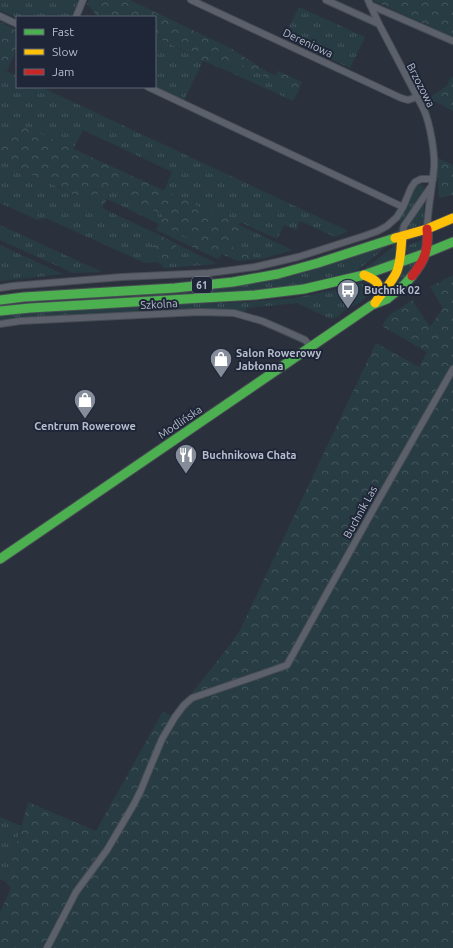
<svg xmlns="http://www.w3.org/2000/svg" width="453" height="948" viewBox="0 0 453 948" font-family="Ubuntu,sans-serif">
	<defs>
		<pattern id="grass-tufts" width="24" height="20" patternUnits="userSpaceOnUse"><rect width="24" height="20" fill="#283c43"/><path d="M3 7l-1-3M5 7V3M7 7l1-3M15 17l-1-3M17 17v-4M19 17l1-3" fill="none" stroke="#45565d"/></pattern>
		<pattern id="forest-crowns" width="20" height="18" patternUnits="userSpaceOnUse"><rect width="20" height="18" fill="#283c43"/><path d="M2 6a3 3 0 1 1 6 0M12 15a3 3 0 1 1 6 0" fill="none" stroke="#45565d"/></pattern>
	</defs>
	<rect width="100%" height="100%" fill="#2b313c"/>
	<path fill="url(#grass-tufts)" d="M0 0H79L71 17H17V18L0 10Z
		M299 7 365 37 350 68 284 37Z
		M155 39 162 40 203 61 184 100 155 87Z
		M233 61 262 70 276 76 278 71 299 93H297L293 101 228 71Z
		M0 68 17 76V87H41L348 231 335 237 300 221 296 230 284 225 277 239 240 222 238 226 164 191 172 172 83 130 73 149 17 123 9 141 3 139 0 145Z
		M0 160 155 233C150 240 154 246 153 254L177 256 176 250 177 244 217 264 164 268C157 259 154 263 145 263L48 219 45 218 38 220 0 203Z
		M419 184 423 185C427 199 410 211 403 221 401 225 400 229 398 233L389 235 397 230 401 223 398 220C402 216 405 212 407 206 410 199 412 189 419 184Z
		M102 185 164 215 160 224 193 240 190 246 156 230 159 224 97 194Z
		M424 202V223L405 230C409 220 419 212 424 202Z
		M0 225 102 272 71 273 69 271 0 240Z
		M248 229 292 250 265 258 256 259 232 247Z
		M422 240 423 245 421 250 410 254 407 252V248L409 245Z
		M398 242 395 261 364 271V269L393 247 392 243Z
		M0 245 63 274 0 281Z
		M387 245V246L358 270 359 272C321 282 284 288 245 292L0 307V304L42 299 207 289Z
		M417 261C411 272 402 281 392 289L399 278 403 266Z
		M362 282 366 296C362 304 352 305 345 310 343 311 341 313 340 315 338 317 334 318 331 319L297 303 247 308 245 312 216 309 94 314 0 322V315L21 312 164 305 247 302 295 298 334 290Z
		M0 817 21 826 6 882 0 879Z"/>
	<path fill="url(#forest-crowns)" d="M89 0H130L232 49 267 72 276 76 278 71 302 82 298 92 296 91 299 93 233 61 228 71 203 61 162 40 155 39V17H98L87 4Z
		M374 0H453V37L374 1Z
		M0 22 17 30V49L7 71 0 68Z
		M451 77 453 78V111L435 101 426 107 422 102 447 86Z
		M17 123 248 229 232 247 256 259 238 261 222 254 218 259 190 246 192 240 159 224 163 215 102 185 97 194 107 199 102 208 0 160V145L3 139 9 141Z
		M436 157 453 165V195L439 198Z
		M155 233 177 244 176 250 178 259 174 264 153 254C154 246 150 241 155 233Z
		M453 275V948H0V912L11 888 6 882 28 802 96 831 163 711 173 717 233 641 240 630 376 343 419 367 427 352 382 326 387 317 412 300 430 327 443 308 430 287Z"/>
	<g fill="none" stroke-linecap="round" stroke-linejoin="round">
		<g stroke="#484c54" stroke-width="8">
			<path id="street" d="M191 0 401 98 408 100 417 97
				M326 0 379 24
				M368 0 379 24 424 110C430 124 435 152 434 168 432 188 428 208 427 229
				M370 5 453 41
				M0 16 17 24
				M76 17 83 0
				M148 87 403 207
				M402 236 404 226 430 188
				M0 288 13 286 73 281 122 277 209 273 255 267 298 257 364 236 378 231 387 226 397 217 403 207 411 188 415 182 421 179H433
				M0 324 20 321 199 312 234 313 262 321 285 331 305 340 311 347
				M47 948 76 892 107 850 134 804 141 790 147 775 162 739 175 717 184 705 192 698 259 675 287 665 374 508 453 369"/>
		</g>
		<g stroke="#484c54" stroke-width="11">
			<path id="fast" d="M0 300 24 297 175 288 233 282 278 274 318 263 395 238
				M0 311 30 308 255 295 304 289 364 275 426 253 453 242
				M0 559 372 305 387 299 392 295 404 285 412 276"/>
		</g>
		<g stroke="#484c54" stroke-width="11">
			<path id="slow" d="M395 238 427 229 453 218
				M364 275C376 280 380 282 380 296
				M375 303C382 292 392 283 397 271 401 260 401 248 402 236"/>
		</g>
		<g stroke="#484c54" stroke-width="11">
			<path id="jam" d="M412 276C425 260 429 249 427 229"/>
		</g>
		<use href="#street" stroke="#5c606a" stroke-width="6"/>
		<use href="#fast" stroke="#4caf50" stroke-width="9"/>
		<use href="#slow" stroke="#ffc107" stroke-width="9"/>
		<use href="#jam" stroke="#c62828" stroke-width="9"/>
	</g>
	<defs>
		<g id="bus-pin" transform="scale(1.15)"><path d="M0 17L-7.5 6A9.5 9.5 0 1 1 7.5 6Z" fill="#858c9a" stroke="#1e2638"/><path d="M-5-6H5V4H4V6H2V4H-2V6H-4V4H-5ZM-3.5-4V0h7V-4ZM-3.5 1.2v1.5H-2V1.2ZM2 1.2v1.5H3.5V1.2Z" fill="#fff"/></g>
		<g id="shop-pin" transform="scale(1.15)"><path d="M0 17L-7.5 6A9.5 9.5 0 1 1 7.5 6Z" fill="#858c9a" stroke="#1e2638"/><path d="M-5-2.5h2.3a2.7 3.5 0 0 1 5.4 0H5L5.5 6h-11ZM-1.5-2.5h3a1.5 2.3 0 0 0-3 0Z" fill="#fff"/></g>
		<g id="restaurant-pin" transform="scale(1.15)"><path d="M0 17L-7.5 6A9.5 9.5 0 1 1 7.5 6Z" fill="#858c9a" stroke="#1e2638"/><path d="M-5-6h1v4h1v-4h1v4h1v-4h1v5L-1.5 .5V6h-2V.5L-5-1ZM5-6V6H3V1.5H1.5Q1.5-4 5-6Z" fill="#fff"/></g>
	</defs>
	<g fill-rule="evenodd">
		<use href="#bus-pin" x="348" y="290"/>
		<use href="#shop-pin" x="221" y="359"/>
		<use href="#shop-pin" x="85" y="400"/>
		<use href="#restaurant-pin" x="186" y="455"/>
	</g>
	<g text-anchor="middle" stroke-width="4" stroke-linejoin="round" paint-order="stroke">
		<rect fill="#1e2638" stroke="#8890a0" stroke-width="1" x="192" y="277" width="20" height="16" rx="3"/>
		<g font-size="10" font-weight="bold" fill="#b6bdcc">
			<text x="202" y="289">61</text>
		</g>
		<g font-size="11" fill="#b6bdcc" stroke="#1e2638">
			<text transform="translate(308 43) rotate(25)" y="4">Dereniowa</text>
			<text transform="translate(421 85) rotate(63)" y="4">Brzozowa</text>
			<text transform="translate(159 304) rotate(-3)" y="4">Szkolna</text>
			<text transform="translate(180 422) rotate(-34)" y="4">Modlińska</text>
			<text transform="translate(360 512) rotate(-61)" y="4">Buchnik Las</text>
		</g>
		<g font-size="11" font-weight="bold" fill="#b6bdcc" stroke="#1e2638" text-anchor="start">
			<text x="364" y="294">Buchnik 02</text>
			<text x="236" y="357">Salon Rowerowy<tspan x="236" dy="13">Jabłonna</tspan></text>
			<text x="85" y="430" text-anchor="middle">Centrum Rowerowe</text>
			<text x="202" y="459">Buchnikowa Chata</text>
		</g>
	</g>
	<rect x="16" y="16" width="140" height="72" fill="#1e2638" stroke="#5b6273"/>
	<rect x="24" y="29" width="20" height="6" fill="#4caf50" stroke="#5b6273"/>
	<text x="52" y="36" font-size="12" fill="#b6bdcc">Fast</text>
	<rect x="24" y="49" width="20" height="6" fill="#ffc107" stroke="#5b6273"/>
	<text x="52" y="56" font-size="12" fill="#b6bdcc">Slow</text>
	<rect x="24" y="69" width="20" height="6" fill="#c62828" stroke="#5b6273"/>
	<text x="52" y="76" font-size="12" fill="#b6bdcc">Jam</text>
</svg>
